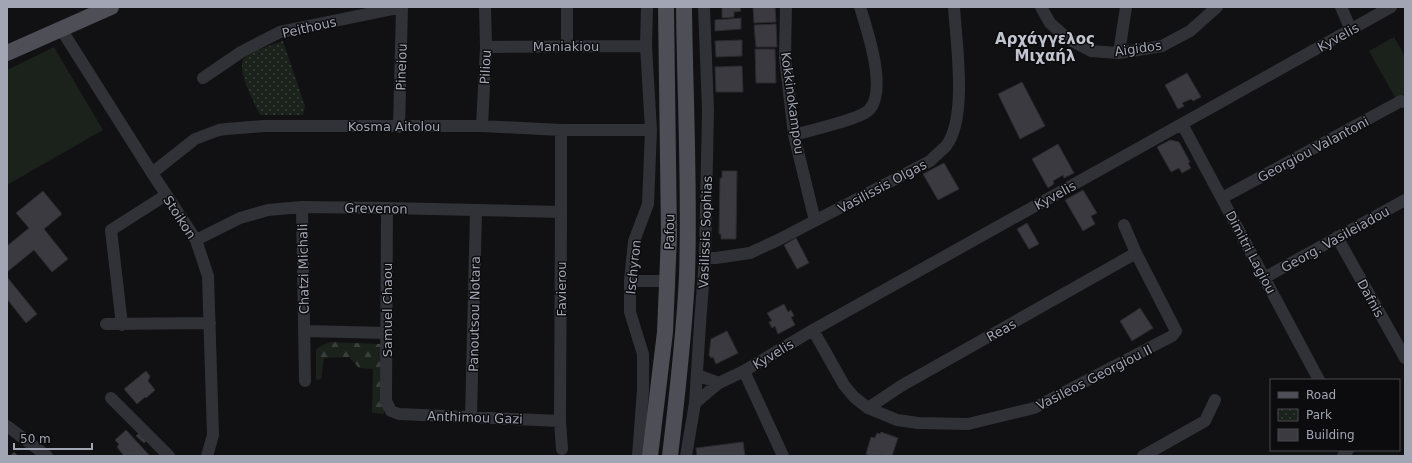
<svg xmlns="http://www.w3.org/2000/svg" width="1412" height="463" viewBox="0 0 1412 463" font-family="'DejaVu Sans',sans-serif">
	<defs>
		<pattern id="forest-firs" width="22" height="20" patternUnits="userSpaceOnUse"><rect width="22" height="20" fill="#1b221c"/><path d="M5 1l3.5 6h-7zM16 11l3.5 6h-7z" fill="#393f3b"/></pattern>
		<pattern id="park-dots" width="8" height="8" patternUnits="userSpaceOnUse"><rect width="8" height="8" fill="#1b221c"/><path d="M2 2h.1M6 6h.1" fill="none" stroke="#393f3b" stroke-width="1.8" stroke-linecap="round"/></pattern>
	</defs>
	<rect width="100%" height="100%" fill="#111012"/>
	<path fill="url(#forest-firs)" d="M330 342 380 344 384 349V414L372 413 373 369 359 368 349 357 324 358 321 379 316 380V349L323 345Z"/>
	<path fill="url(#park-dots)" d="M283 41 305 106 303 115H260C255 103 234 68 245 57 252 51 273 45 283 41Z"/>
	<path fill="#1b221c" d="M1394 37 1405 56V94L1396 99 1369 51Z
		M54 47 103 130 7 185V70Z"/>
	<path fill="#3a3a40" stroke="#2b2a2e" d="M722 7H740L741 11 734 12V17L722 18Z
		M753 7H775L776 22 754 23Z
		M741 18V29L715 31V20Z
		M776 24 777 47H756L754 25Z
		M742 40V56L716 57 715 41Z
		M755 49H775L776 83H756Z
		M742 66 743 92H716L715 67Z
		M1187 73 1201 97 1193 101 1191 99 1182 103 1184 106 1178 109 1165 85Z
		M1022 82 1045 126 1020 139 998 94Z
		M1170 140 1179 142 1190 162 1188 163 1191 168 1182 173 1179 168 1171 172 1157 147Z
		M1058 144 1074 173 1064 178 1063 175 1053 181 1054 184 1048 188 1032 159Z
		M944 163 959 189 938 200 923 174Z
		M722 171H737L736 239H721V234H719L720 178H722Z
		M1083 190 1097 213 1091 216 1095 224 1083 231 1065 200Z
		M43 191 62 214 44 229 68 259 52 272 34 250 7 272V246L29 228 16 213Z
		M1027 223 1039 244 1029 249 1017 229Z
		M796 238 809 263 797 269 784 245Z
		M7 277 37 314 26 323 7 299Z
		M784 304 788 312 791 310 794 316 791 317 795 325 778 334 775 326 772 328 769 322 772 321 767 313Z
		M1140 308 1153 328 1132 341 1120 321Z
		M727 331 738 353 716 364 713 357 711 358 709 355 711 339Z
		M146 371 150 376 148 381 155 390 146 398 145 397 137 404 124 389Z
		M126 430 150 456H124L117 447 119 444 115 440Z
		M141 431 149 438 144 443 136 436Z
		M881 432 898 438 892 456 880 455 879 456H871L866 454 871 437 875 438 877 433 880 434Z
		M743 442 745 456H697L696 448Z
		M14 452 18 456H10Z"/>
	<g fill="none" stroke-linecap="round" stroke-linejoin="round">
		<path stroke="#313237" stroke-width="12" d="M567 7V46
			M786 7 785 58 794 135 815 221
			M1041 7 1050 23 1068 39 1091 51 1119 53 1162 46 1190 31 1217 7
			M1341 7 1351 30
			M61 29 152 173 196 240 208 276 213 435 207 456
			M486 47 646 46
			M1119 53 1126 7
			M203 78 241 52 280 32 402 7
			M1182 124 1319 380
			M482 126 486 47 485 7
			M399 127 402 7
			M561 130V212L560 421 562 449
			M794 135C808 131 861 119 869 110 888 90 867 30 860 7
			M152 173 195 139 219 130 226 129 264 126H482L561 130H651
			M1222 198 1401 101 1405 102
			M302 207 305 381
			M387 208 386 401 391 411 399 414 560 421
			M1337 237 1405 358
			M196 240 240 218 268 210 302 207 387 208 561 212
			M705 258H716L750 253 778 240 930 161C935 156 941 151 946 146 968 118 956 42 954 7
			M1264 278 1405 200
			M630 281H667
			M106 324 210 323
			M122 325 111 230 166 195
			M813 330 844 385 854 397 868 408 897 420 918 423 968 424 1034 408 1172 336 1176 331 1136 253 1124 225
			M304 331 387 333
			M744 371 783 456
			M697 375 719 383
			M111 398 169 456
			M695 403 719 383 744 371 813 330 1391 7
			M868 408 901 386 1136 253
			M471 417 476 211
			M7 426 47 456
			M638 456 643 390V354L630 312V281L634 241 648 204 651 130 646 46 647 7
			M686 456 695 403 700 324 705 258 708 110 704 7
			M1143 456 1205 421 1215 400
			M1343 456 1348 450"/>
		<path stroke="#4d4e56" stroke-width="16" d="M7 53 111 7
			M650 456 665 332 669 236 666 7
			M670 456C677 397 684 337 687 277 690 187 685 97 684 7"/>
	</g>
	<g text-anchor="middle" stroke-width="3" stroke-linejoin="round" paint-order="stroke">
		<g font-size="13" fill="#a1a5b4" stroke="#0c0b0d">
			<text transform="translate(309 27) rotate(-13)" y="5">Peithous</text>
			<text transform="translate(1338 37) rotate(-29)" y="5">Kyvelis</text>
			<text x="566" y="51">Maniakiou</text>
			<text transform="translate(1138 48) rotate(-8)" y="5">Aigidos</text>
			<text transform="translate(401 67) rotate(-88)" y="5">Pineiou</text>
			<text transform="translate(485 67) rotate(-87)" y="5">Piliou</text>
			<text transform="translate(793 103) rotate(82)" y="5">Kokkinokampou</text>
			<text x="394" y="131">Kosma Aitolou</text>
			<text transform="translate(1313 149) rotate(-28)" y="5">Georgiou Valantoni</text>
			<text transform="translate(882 186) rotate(-28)" y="5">Vasilissis Olgas</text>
			<text transform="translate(1055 195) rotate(-29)" y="5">Kyvelis</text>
			<text transform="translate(376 208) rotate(1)" y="5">Grevenon</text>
			<text transform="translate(180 217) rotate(57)" y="5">Stoikon</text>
			<text transform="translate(669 232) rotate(-89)" y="5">Pafou</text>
			<text transform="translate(705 232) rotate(-88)" y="5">Vasilissis Sophias</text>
			<text transform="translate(1335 239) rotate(-29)" y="5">Georg. Vasileiadou</text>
			<text transform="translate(1251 252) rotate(62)" y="5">Dimitri Lagiou</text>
			<text transform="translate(633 267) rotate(-84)" y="5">Ischyron</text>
			<text transform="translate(303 269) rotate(-91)" y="5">Chatzi Michali</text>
			<text transform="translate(561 289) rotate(-90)" y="5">Favierou</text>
			<text transform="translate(1371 298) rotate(61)" y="5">Dafnis</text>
			<text transform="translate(387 310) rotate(-90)" y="5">Samuel Chaou</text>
			<text transform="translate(474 314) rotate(-89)" y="5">Panoutsou Notara</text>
			<text transform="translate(1001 330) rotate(-29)" y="5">Reas</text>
			<text transform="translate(773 354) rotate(-31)" y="5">Kyvelis</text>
			<text transform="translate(1094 377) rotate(-27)" y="5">Vasileos Georgiou II</text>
			<text transform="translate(475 417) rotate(2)" y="5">Anthimou Gazi</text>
		</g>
		<g font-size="15" font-weight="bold" fill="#c2c4d0" stroke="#0c0b0d">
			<text x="1045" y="44">Αρχάγγελος<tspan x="1045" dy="17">Μιχαήλ</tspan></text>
		</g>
	</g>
	<rect width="1412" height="463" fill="none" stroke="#a1a5b4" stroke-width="16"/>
	<rect x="1270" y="379" width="130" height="72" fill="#0c0b0d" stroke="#484950"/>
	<rect x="1278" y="392" width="20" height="6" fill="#4d4e56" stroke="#484950"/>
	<text x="1306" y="399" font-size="12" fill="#a1a5b4">Road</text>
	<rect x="1278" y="409" width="20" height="12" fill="url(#park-dots)" stroke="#484950"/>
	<text x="1306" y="419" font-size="12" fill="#a1a5b4">Park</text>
	<rect x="1278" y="429" width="20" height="12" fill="#3a3a40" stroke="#484950"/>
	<text x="1306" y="439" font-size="12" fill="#a1a5b4">Building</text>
	<path d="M14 443v6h78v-6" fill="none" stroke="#a1a5b4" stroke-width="2"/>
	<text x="20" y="443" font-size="12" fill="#a1a5b4" stroke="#0c0b0d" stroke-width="3" paint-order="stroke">50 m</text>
</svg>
